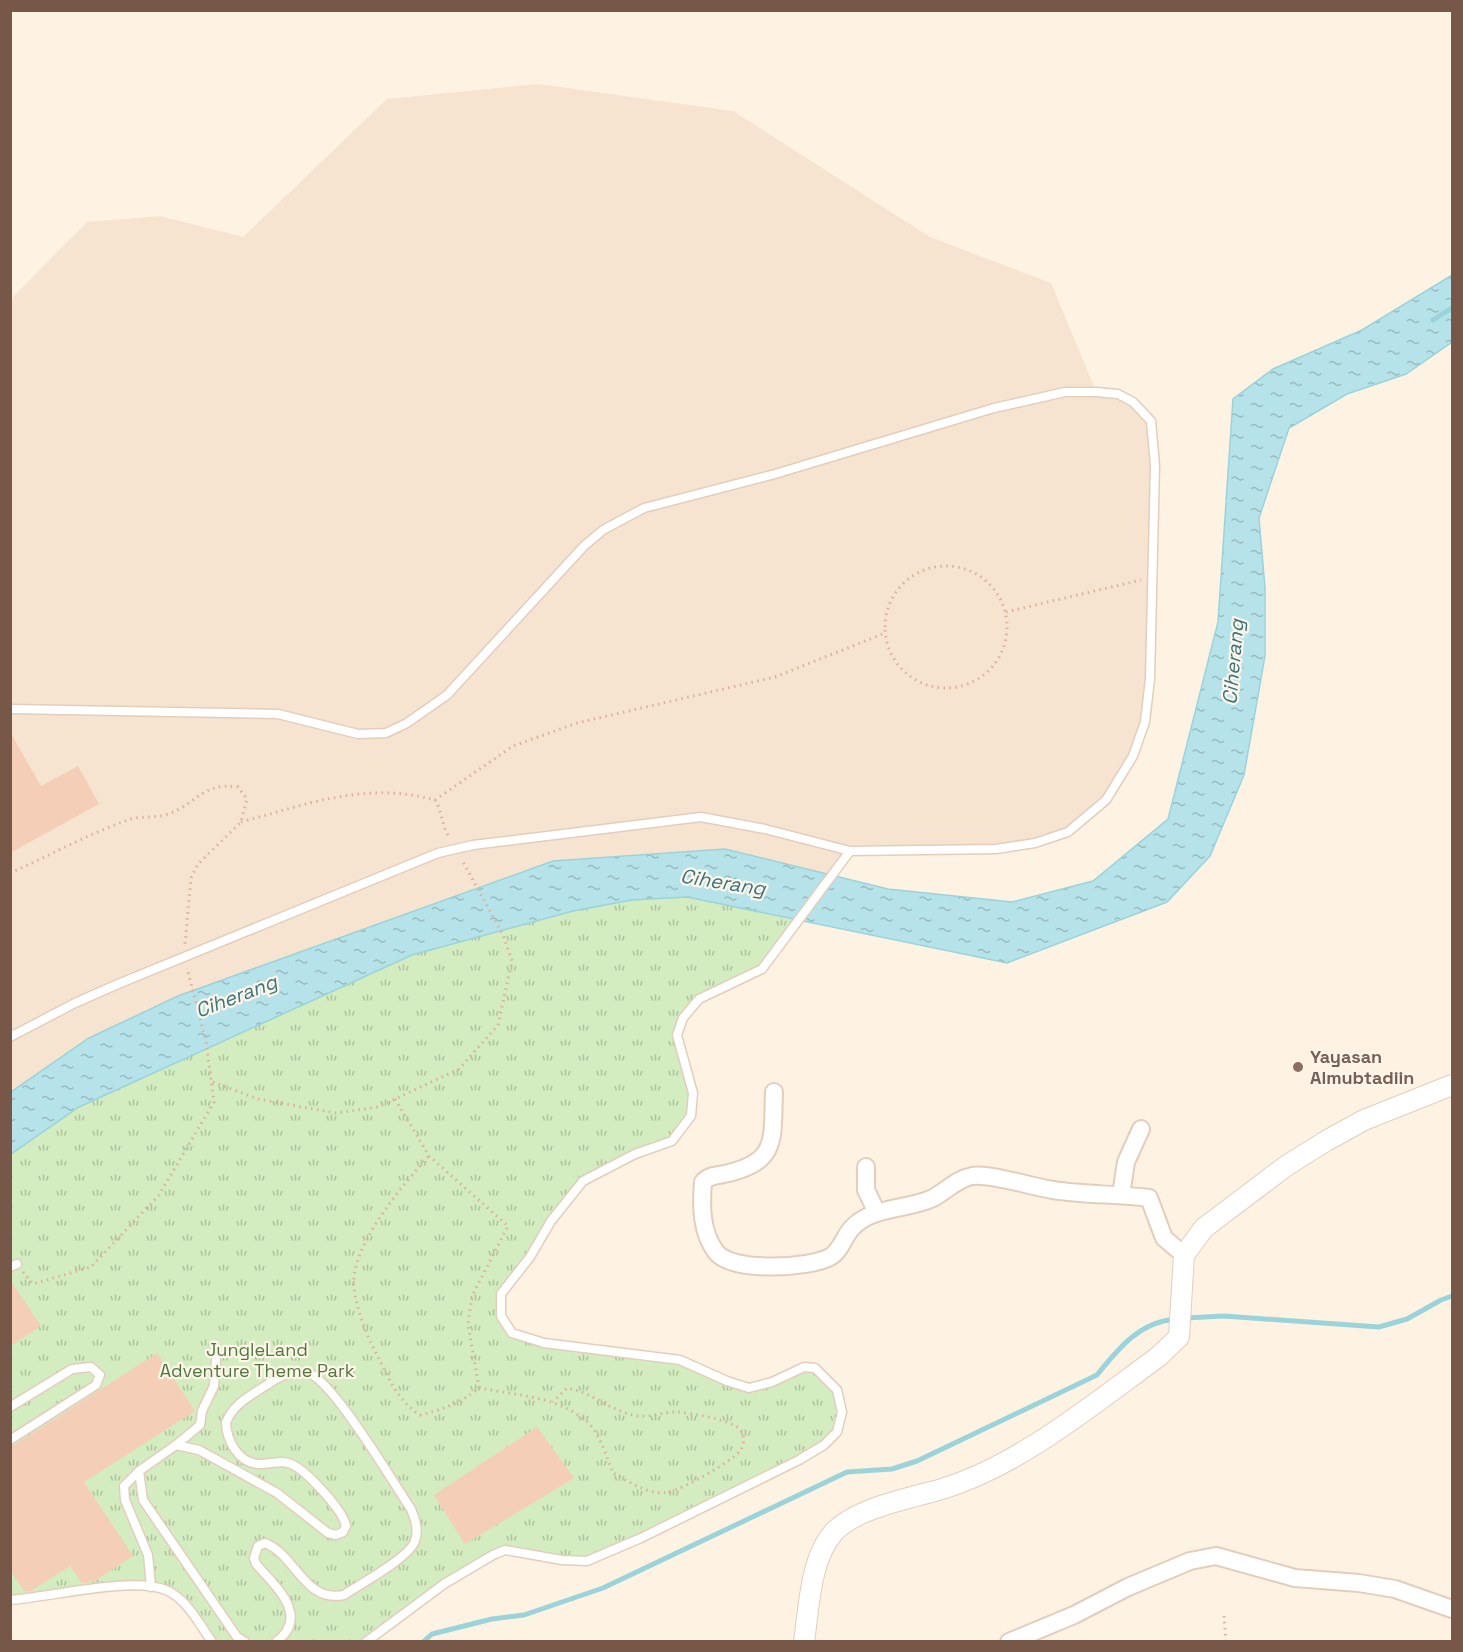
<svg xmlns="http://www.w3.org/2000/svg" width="1463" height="1652" viewBox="0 0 1463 1652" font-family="'Space Grotesk',sans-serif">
	<defs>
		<pattern id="park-tufts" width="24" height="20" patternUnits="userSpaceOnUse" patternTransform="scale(1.5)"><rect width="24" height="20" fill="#d3ecc0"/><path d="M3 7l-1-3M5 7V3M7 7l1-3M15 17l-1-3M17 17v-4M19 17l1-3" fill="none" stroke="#b0c29e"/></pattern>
		<pattern id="water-ripples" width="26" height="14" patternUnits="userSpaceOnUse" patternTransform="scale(1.5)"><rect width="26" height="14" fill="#b5e3e9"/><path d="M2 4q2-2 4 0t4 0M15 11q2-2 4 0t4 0" fill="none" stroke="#98bbbf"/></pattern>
	</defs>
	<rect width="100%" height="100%" fill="#fef2e2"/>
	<path fill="#f6e4d0" d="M538 84 733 111 930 237 1051 283 1096 391 1118 394 1151 421 1155 465 1145 722 1133 756 1106 800 1068 832 1035 843 962 851H849L762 969 699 999 583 1181 501 1294 505 1550 189 1610 165 1590 151 1587 11 1600 10 300 87 222 160 216 243 237 387 99Z"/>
	<path fill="url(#park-tufts)" d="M687 897 798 921 762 969 699 999 677 1035 693 1093 691 1116 672 1141 583 1181 501 1294V1316L512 1333 544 1343 680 1360 749 1388C763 1382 791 1367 805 1367 814 1367 819 1372 825 1378 848 1401 846 1423 824 1445L587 1561 505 1550 493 1555 366 1641H212L168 1590 151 1587 11 1600 10 1154 79 1107 239 1027 412 955 573 911 632 900Z"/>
	<path fill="url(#water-ripples)" stroke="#9bd3db" stroke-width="1.5" d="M1452 275V342L1406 374 1347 394 1289 428 1259 518 1265 588V656L1244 775 1210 856 1167 902 1007 963 687 897 632 900 573 911 412 955 79 1107 11 1154V1092L89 1038 178 996 553 861 725 849 888 889 1012 902 1093 881 1168 819 1218 622 1233 399 1273 369 1362 330Z"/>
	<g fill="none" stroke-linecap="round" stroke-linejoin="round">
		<path stroke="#9bd3db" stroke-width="5" d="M1433 320 1452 308
			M1185 1318 1224 1316 1379 1327 1407 1319 1441 1300 1452 1296
			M423 1642 432 1634 492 1619 524 1615 603 1588 847 1472 892 1469 917 1461 1097 1375C1119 1348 1139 1322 1176 1319"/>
	</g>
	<path fill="#f5ceb8" d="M10 732 41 786 78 766 99 804 10 853Z
		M10 1280 41 1326 10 1346Z
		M157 1353 195 1411 84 1482 133 1556 93 1582 82 1583 70 1566 31 1591 25 1592 10 1570V1448Z
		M537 1427 574 1478 465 1544 434 1495Z"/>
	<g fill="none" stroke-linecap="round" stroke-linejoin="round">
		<g stroke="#e3cebd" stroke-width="11">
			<path id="service" d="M10 709 278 714 358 734 386 733 407 723 447 695 584 546 603 530 644 508 775 474 994 408 1065 392H1096L1118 394 1133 402 1151 421 1155 465 1150 679 1145 722 1133 756 1106 800 1068 832 1035 843 996 849 850 851 765 829 701 817 473 845 438 853 118 984 75 1003 10 1037
				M10 1267 17 1264
				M216 1360 214 1386 202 1411 200 1425 176 1445 199 1450 277 1493 328 1533 336 1535 343 1532 346 1526C343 1510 306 1470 291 1464 280 1459 269 1465 258 1464 238 1462 227 1441 226 1423 232 1405 250 1396 265 1386 277 1377 293 1369 308 1373 332 1379 394 1484 411 1509 415 1519 419 1530 415 1541 409 1558 360 1584 344 1595 304 1603 296 1555 265 1543L258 1546 254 1558 256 1564C275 1586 311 1616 276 1642
				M10 1407 72 1369 91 1367 100 1375 96 1385 10 1440
				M139 1471 143 1500 237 1637 245 1642
				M151 1587 148 1555 125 1500 124 1486 139 1471 176 1445
				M10 1600C51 1597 131 1576 166 1590 186 1598 200 1625 212 1642
				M366 1642 444 1584 493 1555 505 1550 562 1560 587 1561 641 1538 799 1460 824 1445 837 1432 842 1412 837 1390 815 1368 804 1367 772 1382 749 1388 727 1381 680 1360 544 1343 512 1333 501 1316V1294L530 1257 551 1221 583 1181 635 1154 672 1141 691 1116 693 1093 677 1035 683 1018 699 999 762 969 850 851"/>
		</g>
		<g stroke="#e3cebd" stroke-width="20">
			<path id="minor" d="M774 1092C772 1140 779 1162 724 1174 716 1176 709 1175 703 1182 701 1206 701 1232 716 1252 732 1273 810 1268 830 1257 841 1251 844 1236 852 1228 872 1206 908 1210 933 1198 946 1191 957 1179 972 1176 991 1173 1032 1187 1053 1190 1085 1195 1117 1194 1149 1198L1164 1238 1184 1255
				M866 1167V1190L877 1213
				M1121 1195 1126 1162 1141 1129
				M1009 1642 1074 1615 1128 1587 1190 1561 1216 1556 1295 1578 1359 1583 1395 1589 1452 1609"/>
		</g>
		<g stroke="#e3cebd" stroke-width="22">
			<path id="tertiary" d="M804 1642C809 1608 810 1560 833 1533 855 1508 911 1498 942 1489 1020 1465 1092 1405 1158 1357L1179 1337 1184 1255 1204 1228 1286 1166 1326 1141 1364 1120 1452 1085"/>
		</g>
		<path stroke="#dab29b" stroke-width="3" stroke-dasharray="1.5 4.5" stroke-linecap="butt" d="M885 627a61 61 0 1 1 122 0a61 61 0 1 1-122 0Z
			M1006 612 1141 580
			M435 800 513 746 577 723 775 677 885 633
			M241 822C308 804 366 781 435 800 443 812 441 826 450 838
			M10 873C49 856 88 834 128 820 141 815 155 819 168 814 197 804 202 782 238 787L247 799 241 822 198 864 191 878 185 944
			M213 1082 258 1099 336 1113 378 1107 459 1069 498 1025 512 961 503 935 462 860
			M395 1099 429 1156 508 1226 472 1296 468 1324 479 1388C461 1403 442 1410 420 1415 399 1402 389 1379 378 1357 367 1336 357 1312 354 1288 349 1248 403 1184 429 1156
			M23 1272 33 1284 91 1267 159 1195 214 1102 206 1042 187 968
			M479 1388C514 1395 556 1396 585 1420 600 1432 606 1456 613 1473 630 1482 649 1496 669 1492 683 1489 731 1462 740 1451 744 1445 745 1437 741 1430 733 1420 688 1412 675 1412 664 1412 651 1417 639 1416 612 1413 593 1392 567 1388L553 1402
			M1224 1616 1226 1642"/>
		<use href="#service" stroke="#fff" stroke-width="8"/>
		<use href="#minor" stroke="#fff" stroke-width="16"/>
		<use href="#tertiary" stroke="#fff" stroke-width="20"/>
	</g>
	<circle fill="#8d6e63" stroke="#fff6ea" stroke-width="2" cx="1298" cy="1067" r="6"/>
	<g text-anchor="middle" stroke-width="4.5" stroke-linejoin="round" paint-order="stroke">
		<g font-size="18" font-weight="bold" fill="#785e54" stroke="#fff6ea" text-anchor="start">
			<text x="1310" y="1063">Yayasan<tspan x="1310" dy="21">Almubtadiin</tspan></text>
		</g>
		<g font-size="18" fill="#4f783c" stroke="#fff6ea">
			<text x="257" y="1356">JungleLand<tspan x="257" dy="21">Adventure Theme Park</tspan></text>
		</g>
		<g font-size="20" font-style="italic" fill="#3a757e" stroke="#fff6ea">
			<text transform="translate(1233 662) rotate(-85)" y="7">Ciherang</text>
			<text transform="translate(723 882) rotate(9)" y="7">Ciherang</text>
			<text transform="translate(236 996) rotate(-21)" y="7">Ciherang</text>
		</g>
	</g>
	<rect width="1463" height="1652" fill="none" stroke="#775747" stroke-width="24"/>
</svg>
